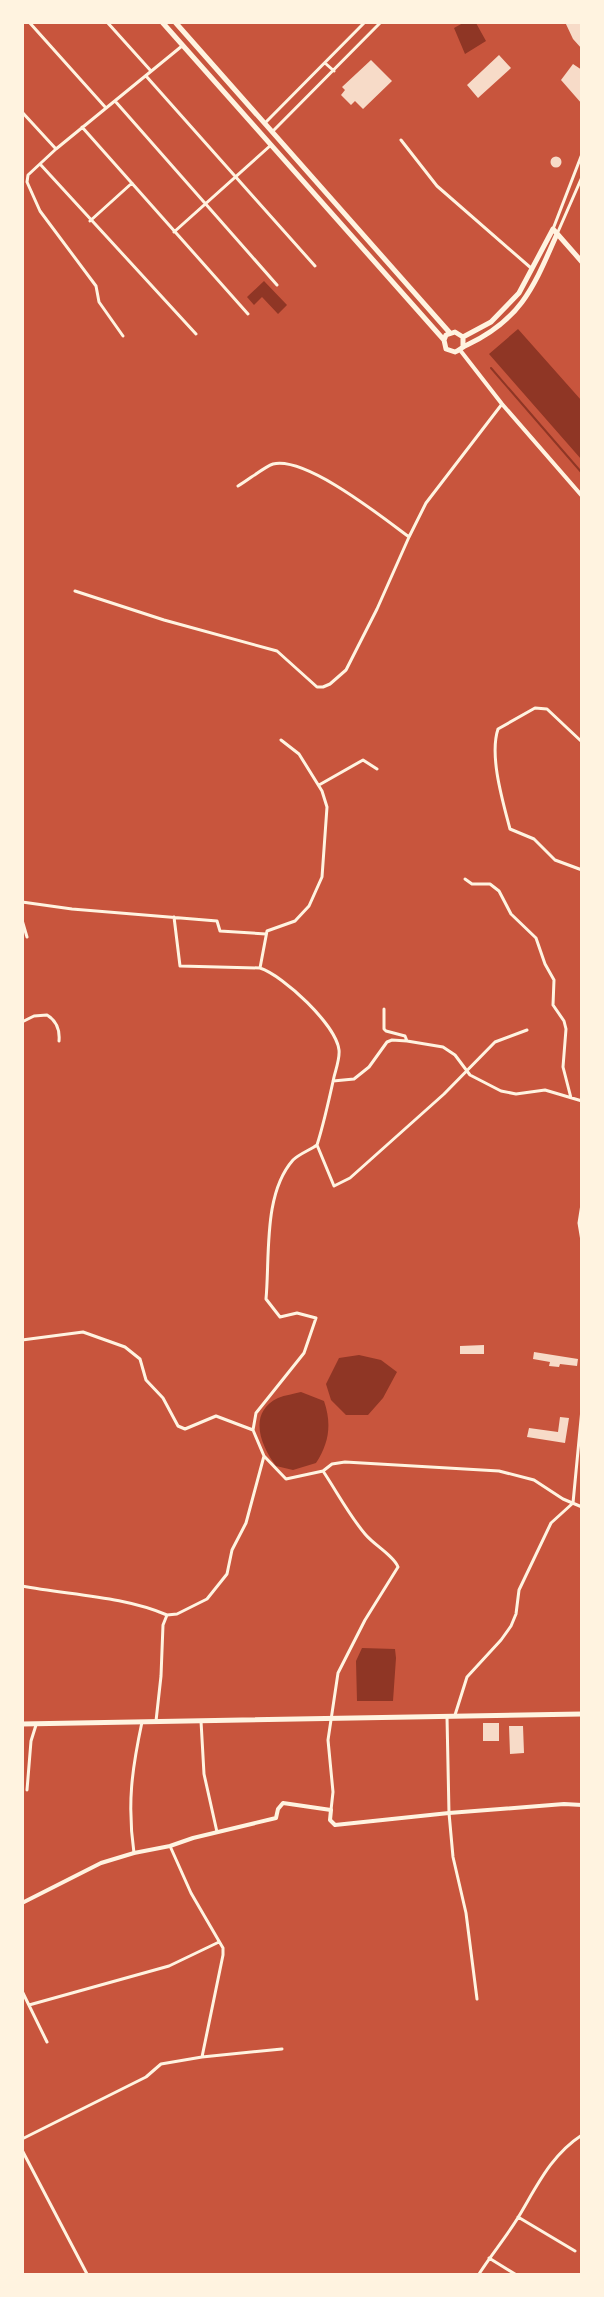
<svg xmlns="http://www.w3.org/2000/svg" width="604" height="2297" viewBox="0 0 604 2297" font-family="'Nunito Sans',sans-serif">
	<rect width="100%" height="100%" fill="#c8553d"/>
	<path fill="#8f3625" d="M463 23H476L486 41 465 54 454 28Z
		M264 281 287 305 278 314 262 297 254 305 247 297Z
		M518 329 581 400V459L489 354Z
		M359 1355 381 1360 397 1372 383 1398 368 1415H346L331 1400 326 1384 339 1358Z
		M301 1392 324 1401C332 1424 329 1443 316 1463L293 1470 276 1466C261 1446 247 1413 278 1398 285 1395 294 1394 301 1392Z
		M362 1648 395 1649 396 1658 393 1701H357L356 1661Z"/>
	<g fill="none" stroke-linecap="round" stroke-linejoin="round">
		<path stroke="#8f3625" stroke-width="2" d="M491 368 582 473"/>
	</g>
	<path fill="#f7dbc8" d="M565 22H582V49L573 39Z
		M499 55 511 68 478 98 467 85Z
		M371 60 392 81 363 109 355 101 351 105 341 95 345 90 342 87Z
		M573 64 582 70V104L561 80Z
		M550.5 162a5.5 5.5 0 1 1 11 0a5.5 5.5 0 1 1-11 0Z
		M484 1345V1354H460V1346Z
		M534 1352 578 1359 577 1366 560 1364 559 1367 549 1366 550 1362 533 1359Z
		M560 1417 569 1418 565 1443 527 1437 529 1428 558 1432Z
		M483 1723H499V1741H483Z
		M509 1726H523L524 1753 510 1754Z"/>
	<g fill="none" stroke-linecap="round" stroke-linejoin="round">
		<path stroke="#fff3e0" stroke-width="3" d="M29 22 106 108
			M107 22 151 71
			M325 63 334 71
			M146 76 315 266
			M115 101 277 285
			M22 112 56 149
			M265 123 365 22
			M82 127 248 314
			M272 132 381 22
			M401 140 437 186 531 268
			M40 164 196 334
			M90 221 132 183
			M553 229 582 154
			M174 232 271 145
			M557 234 582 177
			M123 336 99 302 96 286 40 211 27 182 28 175 56 149 182 46
			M238 486C247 481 264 467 273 464 306 456 382 517 409 537L426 503 502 404
			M75 591 164 620 277 651 317 687H323L330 684 346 670 377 609 409 537
			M281 740 299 754 322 791 327 807 322 877 309 906 295 921 267 931 260 968C284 976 336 1025 339 1050 340 1058 336 1069 334 1077 329 1100 324 1123 317 1145
			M582 742 547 709 535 708 498 729C489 756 503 802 510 829L534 839 555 860 582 870
			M319 785 363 760 377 769
			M465 879 472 884H490L499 891 511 914 536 938 545 964 554 980 553 1005 564 1021 566 1029 563 1067 571 1098
			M22 902 72 909 217 921 220 931 266 934
			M174 917 180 966 260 968
			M22 920 27 937
			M384 1009V1029L386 1031 405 1036 407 1041
			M22 1022 34 1016 47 1015C57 1021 60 1030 59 1041
			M333 1081 354 1079 369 1067 387 1042 392 1040 407 1041 443 1047 455 1055 470 1075 501 1091 516 1094 545 1090 582 1101
			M582 1204 579 1223 582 1241
			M22 1340 83 1332 125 1347 140 1359 146 1380 163 1398 178 1426 185 1429 216 1416 253 1430 264 1456 246 1523 232 1550 227 1574 207 1599 177 1614 167 1615 163 1625 161 1676 156 1721
			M253 1430 256 1413 304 1353 316 1318 297 1313 280 1317 266 1299C270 1256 263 1194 293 1160 299 1154 310 1150 317 1145L334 1186 350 1178 444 1094 495 1042 527 1030
			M264 1456 286 1479 323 1471 332 1464 345 1462 499 1471 534 1480 563 1499 582 1507
			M323 1471C337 1492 349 1515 365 1534 374 1545 394 1556 398 1567L365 1620 338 1673 328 1740 333 1792 331 1810
			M22 1586C69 1595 123 1596 167 1615
			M455 1715 467 1677 501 1640 511 1626 516 1614 519 1590 551 1523 573 1503 582 1409
			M447 1717 449 1813 453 1857 466 1913 477 1999
			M201 1721 204 1774 217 1832
			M27 1790 31 1741 36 1725
			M170 1846 191 1893 223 1948V1955L202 2057
			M134 1853C127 1804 132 1769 142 1722
			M22 1991 47 2042
			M29 2005 169 1966 219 1942
			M22 2139 146 2077 161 2064 202 2057 282 2049
			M22 2150 87 2274
			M518 2217 575 2251
			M489 2258 515 2274
			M479 2274C491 2255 507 2236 519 2216 537 2186 551 2155 582 2135"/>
		<path stroke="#fff3e0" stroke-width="4" d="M460 350 502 404 582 496
			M22 1903 101 1863 134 1853 170 1846 193 1838 276 1818 278 1809 283 1803 331 1810 330 1820 335 1825 449 1813 564 1804 582 1805"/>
		<path stroke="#fff3e0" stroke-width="5" d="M22 1724 582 1714"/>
		<path stroke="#fff3e0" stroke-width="5" d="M162 22 444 340
			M175 22 450 333
			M463 337 491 322 519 293 553 229 582 262
			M463 346V337L455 332 446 335 444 340 446 349 455 352C460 350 462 347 467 345 522 319 534 286 557 234"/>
	</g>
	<rect width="604" height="2297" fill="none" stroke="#fff3e0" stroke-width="48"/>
</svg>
